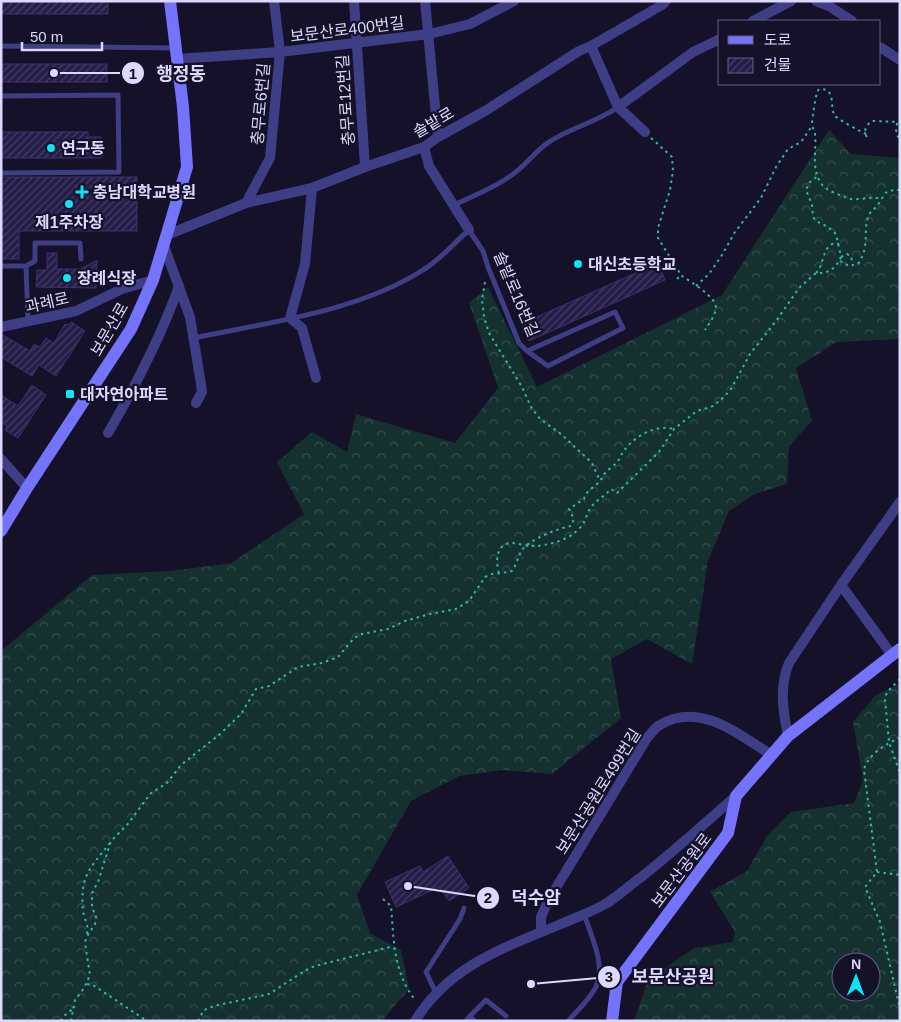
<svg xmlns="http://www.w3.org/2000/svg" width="901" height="1022" viewBox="0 0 901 1022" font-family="Helvetica,'Noto Sans KR',sans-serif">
	<defs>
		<pattern id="forest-crowns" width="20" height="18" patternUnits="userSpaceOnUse" patternTransform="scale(1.25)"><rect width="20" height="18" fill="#143130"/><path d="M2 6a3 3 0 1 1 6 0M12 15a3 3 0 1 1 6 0" fill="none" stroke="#364e4f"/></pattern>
		<pattern id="building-hatch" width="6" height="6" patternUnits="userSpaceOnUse" patternTransform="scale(1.25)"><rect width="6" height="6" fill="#251d48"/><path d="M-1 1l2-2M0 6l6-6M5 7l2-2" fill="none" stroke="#443d63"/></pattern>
	</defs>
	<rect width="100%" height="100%" fill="#141128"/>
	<path fill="url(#forest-crowns)" fill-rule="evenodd" d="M829 130 851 154 900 158V339L837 342 796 368 812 421 789 446 787 484 755 494 729 511 708 561 692 664 647 639 611 659 621 718 552 774 503 770 459 776 411 801 357 895 370 933 401 950 409 989 382 1021H1V651L92 575 170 571 231 563 304 514 277 462 312 432 347 452 356 414 455 443 498 388 469 303 488 287 537 387 722 295Z
		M900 683V1021H634L648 980 694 948 733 942 735 932 710 892 747 871 767 836 791 812 854 803 863 780 853 722 875 696ZM841 962H871V992H841Z"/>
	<path fill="url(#building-hatch)" stroke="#3c3073" d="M2 1H108V14H1Z
		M1 64H107V82H1Z
		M1 132H88V137H101V158H1Z
		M1 177H137V231H19V259H1Z
		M47 253H57V269H81L97 260 96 288 36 287 37 270H47Z
		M658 263 665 280 529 341 521 324Z
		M71 322 85 331 56 376 39 365 32 376 1 357V334L30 351 34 344 40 347 46 338 54 343 65 324 69 325Z
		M32 385 46 395 18 438 5 430 7 426 1 422V395L18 406Z
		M448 856 469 888 449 901 439 887 396 907 385 882 420 866 423 872Z"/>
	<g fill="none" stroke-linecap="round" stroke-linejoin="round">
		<path stroke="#34b6ab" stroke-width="2" stroke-dasharray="2.5 4" stroke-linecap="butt" d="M897 123 896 133 900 140
			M866 134C861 132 836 118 835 116 829 107 837 88 819 89L817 92C815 102 813 112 812 123 812 127 814 130 815 134 817 152 810 170 823 186 828 191 840 195 847 198 858 202 870 195 881 199
			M867 137C863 131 866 125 872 121L900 122
			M651 138 672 157 673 171 670 190 658 228V238L681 275
			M841 257 847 254 851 256 853 265
			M840 261 849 266 858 264C871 244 862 231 869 215 871 210 877 208 879 203 886 192 885 190 900 190
			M816 273C825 265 822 240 839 244
			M677 279 681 275C690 282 716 296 716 308 715 316 709 324 705 330
			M485 282 482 300 484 317 489 333 522 387 531 407 540 419 561 434 592 463 600 481
			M696 286 709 274 722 255 735 232 761 198 776 167 788 149 801 142 812 126
			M499 573C496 564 496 550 504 545 512 540 523 546 531 546 548 546 572 540 583 524 586 519 587 513 591 507 597 500 605 496 611 489L617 493 659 452 674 429 697 411 713 406 724 397 731 389 750 354 776 321 799 288 816 273C829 274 836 268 841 257L836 234 828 227 816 221 813 217 812 205 806 190 809 183 818 176
			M900 679 887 692 885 699 889 742 900 773
			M900 738C887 743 867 755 864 770L877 872 865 887 880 922 900 1009
			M877 872 900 875
			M383 899 391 906C394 940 393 973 416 1001
			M87 934C89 924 84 919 83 911 80 876 89 869 110 843
			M87 984 93 985 147 1021
			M28 1021H32
			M61 1021 64 1016 75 1007
			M71 1021 75 1000 84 988 90 975 85 943 86 938 95 924 96 917 92 907V893L98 882 111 841 127 825 151 793 167 783 181 765 220 734 241 714 256 689 269 686 298 667 322 663 338 657 354 638 362 634 388 629 405 621 430 614 456 609 469 601 485 577 492 574 502 573 512 571C517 564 518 556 522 550 530 539 559 528 571 526L574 519 569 509 584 499C586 490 594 488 599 482 602 479 603 475 606 472 609 469 614 466 617 462 620 459 621 455 623 452 634 436 656 424 674 429
			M198 1021 204 1010 214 1006 269 994 306 970 315 966 390 947 395 949"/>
		<path stroke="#3e3d85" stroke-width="5" d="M1 46 175 48
			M1 96 118 95 119 172 1 173
			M454 205C472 196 492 189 509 177 523 168 533 154 546 144 568 128 596 123 618 107
			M1 266H26L28 321
			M26 266 35 261V243H80L81 259
			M194 338C269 322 357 312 423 270 440 260 454 243 469 230L483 251 488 267 519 343 527 351 615 312 623 328 548 366 527 351
			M436 993 426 972 460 919 464 908
			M470 1016 486 1000 506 1016
			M466 1021 470 1016 474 1021
			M568 1021C578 1010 589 1000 596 987 606 964 591 936 584 914"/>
		<path stroke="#3e3d85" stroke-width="10" d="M354 1 365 167
			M425 1 438 137
			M816 1 829 6 852 21
			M753 21 791 1
			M591 46 618 107 645 132
			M880 47 900 60
			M177 59 280 52 429 34 470 24 514 1
			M618 107 693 52 720 39
			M424 147 429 166 469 230
			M312 188 305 264 290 318 302 328 316 378
			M246 203 270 158 280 52 274 1
			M167 235 246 203 312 188 365 167 424 147 438 137 485 111 579 51 591 46 662 5 666 1
			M164 246 190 317 201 384 202 392 196 403
			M1 327 76 311 122 289 153 280
			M108 433C136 385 161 337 179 286
			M1 459 27 488
			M892 655 841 585 900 502
			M788 736C783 712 779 686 789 663L841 585
			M541 932V917L548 901 647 738C651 734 655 727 660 725 700 701 739 735 772 755
			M415 1021C450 965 504 948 561 924 577 917 592 912 607 903 618 896 629 886 640 878 673 852 704 824 736 796"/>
		<path stroke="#7373fb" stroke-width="12" d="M1 531 27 488 131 329 153 280 187 167 183 107 170 1
			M612 1021 617 982 728 833 736 796 788 736 900 649"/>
	</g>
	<g fill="#0be6f7" stroke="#141128" stroke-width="2">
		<circle cx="51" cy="148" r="5"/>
		<path d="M79.5 184.5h5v5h5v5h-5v5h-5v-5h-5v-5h5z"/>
		<circle cx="69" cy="204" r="5"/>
		<circle cx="578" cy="264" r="5"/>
		<circle cx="67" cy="278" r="5"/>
		<rect x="65" y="389" width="10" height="10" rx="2.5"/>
	</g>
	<g text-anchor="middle" stroke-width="4.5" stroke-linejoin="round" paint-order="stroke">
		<g font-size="16" fill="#dcd8fe" stroke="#141128">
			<text transform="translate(347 29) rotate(-7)" y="6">보문산로400번길</text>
			<text transform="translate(345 100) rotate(-94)" y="6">충무로12번길</text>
			<text transform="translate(260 104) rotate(-85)" y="6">충무로6번길</text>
			<text transform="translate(433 122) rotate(-30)" y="6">솔밭로</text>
			<text transform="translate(517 294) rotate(67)" y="6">솔밭로16번길</text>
			<text transform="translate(47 302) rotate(-13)" y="6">과례로</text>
			<text transform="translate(109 329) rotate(-60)" y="6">보문산로</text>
			<text transform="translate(598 791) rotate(-58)" y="6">보문산공원로499번길</text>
			<text transform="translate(681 870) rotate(-53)" y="6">보문산공원로</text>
		</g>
		<g font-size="16" font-weight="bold" fill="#dcd8fe" stroke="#141128" text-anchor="start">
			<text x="61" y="154">연구동</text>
			<text x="93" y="198">충남대학교병원</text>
			<text x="69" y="228" text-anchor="middle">제1주차장</text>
			<text x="588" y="270">대신초등학교</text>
			<text x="77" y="284">장례식장</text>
			<text x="80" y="400">대자연아파트</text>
		</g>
	</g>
	<path fill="none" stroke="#dcd8fe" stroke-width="2" d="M54 73L133 73M408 886L488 898M531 984L609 977"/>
	<g fill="#dcd8fe" stroke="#141128" stroke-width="2">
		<circle cx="54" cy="73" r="5"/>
		<circle cx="408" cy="886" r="5"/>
		<circle cx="531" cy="984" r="5"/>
		<circle cx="133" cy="73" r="12"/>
		<circle cx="488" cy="898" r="12"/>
		<circle cx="609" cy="977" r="12"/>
	</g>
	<g font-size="15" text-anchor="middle" font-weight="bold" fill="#111">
		<text x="133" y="79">1</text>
		<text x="488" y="903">2</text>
		<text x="609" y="982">3</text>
	</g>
	<g font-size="18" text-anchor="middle" font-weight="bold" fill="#dcd8fe" stroke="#141128" stroke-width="4.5" stroke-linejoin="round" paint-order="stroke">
		<text x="181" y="80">행정동</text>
		<text x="536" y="904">덕수암</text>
		<text x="673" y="983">보문산공원</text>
	</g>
	<rect width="901" height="1022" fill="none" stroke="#dcd8fe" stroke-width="5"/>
	<rect x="718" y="20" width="162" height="65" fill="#141128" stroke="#64617e"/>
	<rect x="728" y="36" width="25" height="8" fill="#7373fb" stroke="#64617e"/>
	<text x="764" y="45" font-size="15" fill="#dcd8fe">도로</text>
	<rect x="728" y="58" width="25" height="15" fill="url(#building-hatch)" stroke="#64617e"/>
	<text x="764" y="70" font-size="15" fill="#dcd8fe">건물</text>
	<g transform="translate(856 977) rotate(1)"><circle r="24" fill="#141128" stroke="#64617e"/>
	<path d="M0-4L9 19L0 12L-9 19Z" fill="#0be6f7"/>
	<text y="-8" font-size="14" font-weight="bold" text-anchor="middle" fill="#dcd8fe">N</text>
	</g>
	<path d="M22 42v8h80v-8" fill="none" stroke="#dcd8fe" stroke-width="2.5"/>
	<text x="30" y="42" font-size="15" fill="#dcd8fe" stroke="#141128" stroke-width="4" paint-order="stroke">50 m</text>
</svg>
